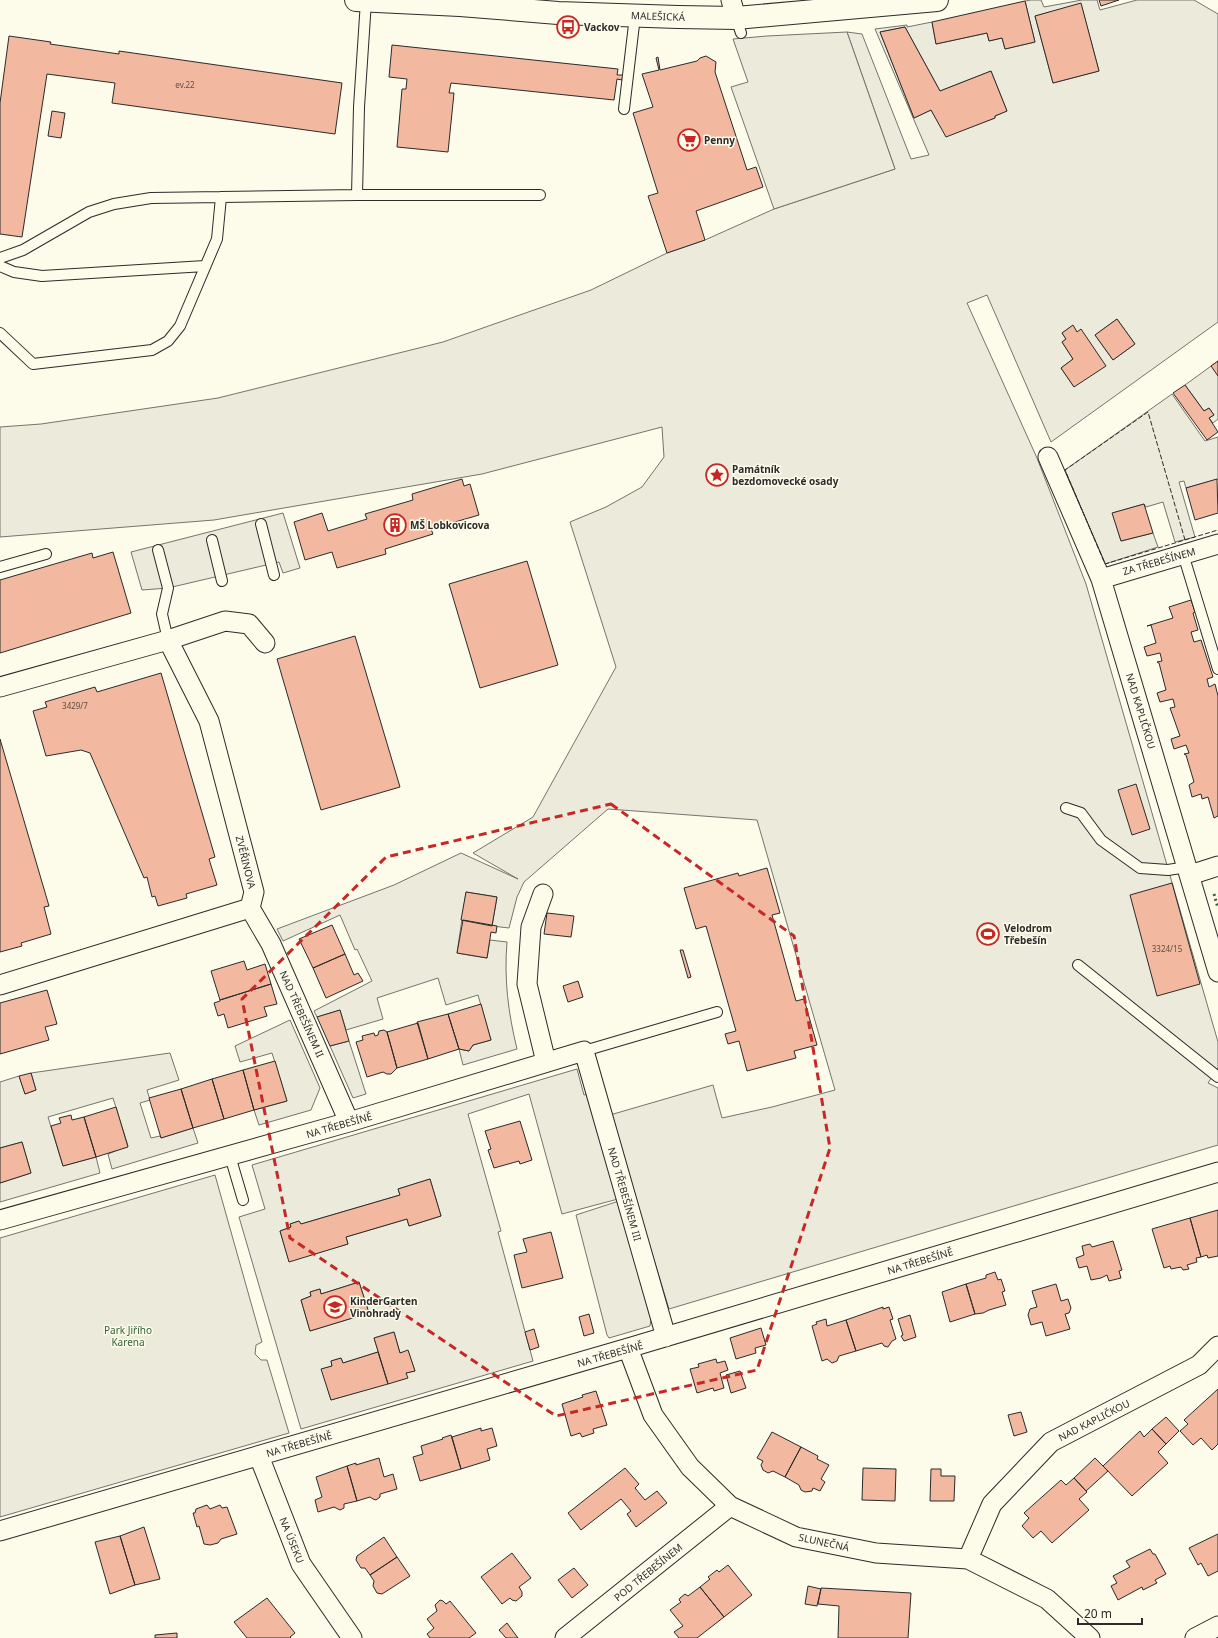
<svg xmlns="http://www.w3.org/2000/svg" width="1218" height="1638" viewBox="0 0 1218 1638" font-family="'Noto Sans',sans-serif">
	<rect width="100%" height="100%" fill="#fdfbea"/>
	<path fill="#ecebdb" stroke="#74746e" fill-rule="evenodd" d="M1031 0H1041L1044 7 1082 0H1097L1100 10 1137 0H1194L1218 14V322L1051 442 987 295 967 303 1037 458 1086 584 1218 1042V1068L1208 1083 1218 1088V1145L669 1309 610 1115 713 1085 722 1118 772 1107 835 1090 757 820 608 809 524 882 517 897 509 928 492 926 497 897 466 892 457 953 487 958 490 940 507 942C504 979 508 1012 517 1049L463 1065 459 1049 469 1051 473 1045 491 1040 478 995 446 1005 438 978 377 998 383 1019 346 1030 340 1010 317 1017 314 1011 372 981 357 949 355 950 340 915 283 941 277 929 394 885 461 853 518 879 473 853 533 817 616 667 570 522 606 507 642 487 664 457 662 427 482 474 214 520 0 537V427L41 424 218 398 443 342 591 290 667 253 705 240 774 209 895 169 847 32 862 34 911 159 929 155 875 29 907 25V27L932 22 936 44 987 33 989 41 1002 38 1005 49 1035 42 1025 1ZM1081 4 1099 71 1053 83 1035 16ZM905 27 940 91 991 71 1007 111 995 116V118L946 136 931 110 914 118 880 32ZM1117 319 1135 344 1113 360 1095 335ZM1072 326 1077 332 1074 387 1061 368 1073 359 1062 342 1066 339 1062 333Z
		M1218 361V419L1213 423 1209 418 1214 415 1209 408 1204 411 1185 385Z
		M1172 394 1205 441 1218 437V479L1186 488 1184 481 1179 482 1195 537 1175 542 1163 502 1146 507 1144 504 1113 513 1121 541 1153 533 1158 547 1105 564 1065 470Z
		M290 1020 320 1088 311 1110 259 1125 254 1110 287 1101 272 1053 240 1062 235 1046Z
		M349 1041 366 1094 353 1098 330 1046Z
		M170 1053 179 1080 147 1090 150 1100 140 1103 151 1138 160 1136 161 1138 193 1128 198 1143 112 1169 108 1154 128 1146 113 1098 48 1117 63 1166 96 1157 100 1173 0 1202V1183L31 1173 22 1142 0 1148V1082L19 1076 25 1094 36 1090 31 1073Z
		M577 1069 584 1095 588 1094 618 1199 562 1214 529 1094 468 1114 501 1231 498 1232 533 1361 301 1429 239 1217 265 1209 252 1165ZM430 1179 441 1216 409 1226 407 1219 346 1237 348 1244 289 1261 280 1231 291 1227 290 1224 299 1221 301 1224 400 1195 398 1189ZM359 1282 369 1313 310 1331 301 1300 311 1296 310 1292 320 1289 321 1294ZM394 1332 400 1353 408 1351 415 1371 406 1373 407 1378 388 1383 374 1338ZM378 1352 388 1383 331 1400 322 1369 332 1366 331 1361 341 1358 343 1363Z
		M215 1175 262 1342 256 1345 255 1354 261 1360H267L289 1433 0 1517V1238Z
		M619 1201 652 1313 650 1326 609 1338 607 1335 576 1215Z"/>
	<path fill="#eceadb" stroke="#74746e" d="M847 32 895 169 774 209 731 87 748 82 733 39 767 36Z
		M283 513 300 568 283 573 279 562 168 588 142 590 131 552Z"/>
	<path fill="#f2b8a0" stroke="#2b2b2b" d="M1099 0H1119L1101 6Z
		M1025 1 1035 42 1005 49 1002 38 989 41 987 33 936 44 932 22Z
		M1081 3 1099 71 1053 83 1035 16Z
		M905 27 940 91 991 71 1007 111 995 116V118L946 137 931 110 914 118 880 32Z
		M9 36 51 42 50 44 119 54V51L342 83 335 134 112 103 115 83 47 74 22 237 0 234V103Z
		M392 45 618 69 617 75H623L622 80 617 79 614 100 451 83 449 93H454L448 152 397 147 402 89H406L407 79 389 77Z
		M706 56 716 62 715 72 747 170 756 167 763 187 696 211 705 240 667 253 648 196 658 193 633 113 653 107 642 74 659 70 656 58 658 57 660 70 697 61 700 58Z
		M52 111 65 113 61 138 48 136Z
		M1117 319 1135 344 1113 360 1095 335Z
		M1073 325 1077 332 1081 329 1106 366 1074 387 1061 368 1073 359 1062 342 1066 339 1062 333Z
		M1218 361V376L1211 366Z
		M1185 385 1204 411 1209 408 1214 415 1209 418 1218 432 1207 440 1173 393Z
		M462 479 464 486 470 484 479 515 431 529 433 534 385 549 386 554 337 568 332 552 305 560 294 522 322 513 328 531 367 519 365 514 413 500 412 494Z
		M1217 479 1218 513 1195 520 1186 488Z
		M1144 504 1153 533 1121 541 1112 513Z
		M113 552 131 613 0 653V580L92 553 93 558Z
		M527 561 558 665 480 688 449 584Z
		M1191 600 1195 612 1193 613 1198 630 1191 632 1194 642 1201 640 1213 677 1207 679 1209 687 1215 684 1218 696V816L1214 818 1208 797 1202 799 1201 794 1192 797 1189 785 1194 782 1186 755 1184 754 1189 753 1186 745 1174 749 1171 739 1180 736 1170 708 1175 707 1173 699 1160 702 1157 693 1166 690 1159 663 1157 662 1162 661 1160 653 1147 656 1144 647 1156 643 1151 625 1147 626 1173 618 1169 607Z
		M355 636 400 787 321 810 277 659Z
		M161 673 215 857 209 859 217 885 186 894 187 898 158 906 155 896 152 897 147 877 144 878 90 753 81 750 46 756 33 711 47 707 45 702 95 687 97 692Z
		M0 739 49 906 44 907 51 934 21 943 22 946 0 952Z
		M1136 784 1150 829 1132 835 1118 790Z
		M767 868 780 913 772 915 796 1001 804 999 817 1045 794 1051 796 1058 747 1071 739 1041 728 1044 725 1034 736 1031 706 926 696 929 684 888 738 873 739 876Z
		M1172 883 1200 984 1157 996 1130 895Z
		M466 892 497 897 492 926 461 920Z
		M547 913 574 916 571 937 544 934Z
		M463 920 497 926 496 933 491 932 487 958 457 953Z
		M332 925 345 954 313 968 299 939Z
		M680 950H683L691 977 688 978Z
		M345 954 354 975 358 973 363 981 326 998 313 968Z
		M244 961 247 970 265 964 271 984 220 1000 211 971Z
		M578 981 583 997 568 1002 563 986Z
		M271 984 277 1004 264 1007 267 1016 228 1028 224 1014 218 1016 214 1003 220 1001V1000Z
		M47 990 57 1024 45 1027 49 1040 0 1054V1003Z
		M481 1004 491 1040 473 1045 469 1051 459 1049 448 1014Z
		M340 1010 349 1041 330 1046 317 1017Z
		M448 1014 459 1049 428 1059 417 1022Z
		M418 1023 428 1059 397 1068 387 1032Z
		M384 1030 387 1032 397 1068 391 1074H387L383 1072 367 1077 356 1042 363 1040 362 1036 374 1033 375 1036 378 1035 379 1031Z
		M275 1061 287 1101 254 1110 243 1070Z
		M243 1070 254 1110 224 1119 212 1079Z
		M31 1073 36 1090 25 1094 19 1076Z
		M212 1079 224 1119 193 1128 181 1089Z
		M181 1089 193 1128 161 1138 149 1098Z
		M116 1107 128 1147 96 1157 84 1117Z
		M71 1115 72 1120 84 1117 96 1157 63 1166 51 1126 61 1123 59 1118Z
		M520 1121 532 1160 520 1164 519 1161 494 1168 488 1150 491 1149 485 1131Z
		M22 1142 31 1173 0 1183V1148Z
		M430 1179 441 1216 409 1226 407 1219 346 1237 348 1244 289 1262 280 1231 291 1227 290 1224 299 1221 301 1224 400 1195 398 1189Z
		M1218 1210V1256L1208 1258 1207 1255 1201 1257 1190 1218Z
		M1190 1218 1201 1257 1196 1258 1197 1262 1187 1265 1189 1269 1183 1270 1181 1267 1171 1269 1170 1266 1164 1268 1152 1229Z
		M551 1232 563 1278 522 1288 514 1255 527 1252 523 1239Z
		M1113 1241 1122 1270 1119 1271 1121 1278 1109 1281 1107 1275 1101 1278 1091 1280 1087 1266 1079 1268 1076 1258 1084 1255 1082 1246 1090 1244 1092 1247Z
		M995 1272 998 1280 1001 1279 1005 1291 1002 1292 1006 1305 989 1310 983 1313 975 1314 966 1284 986 1278V1275Z
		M359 1282 369 1313 310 1331 301 1300 311 1296 310 1292 320 1289 321 1294Z
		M966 1284 975 1314 950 1322 942 1292Z
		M1056 1284 1061 1301 1068 1299 1071 1308 1069 1313 1065 1314 1070 1329 1046 1336 1042 1322 1031 1325 1028 1315 1030 1309 1037 1307 1032 1291Z
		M883 1307V1309L889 1307 893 1319 890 1320 896 1339 892 1341 888 1347 884 1346 882 1343 856 1351 846 1320Z
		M589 1314 594 1333 584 1336 579 1317Z
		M910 1315 916 1337 904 1341 901 1336 903 1335 898 1319Z
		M826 1319 827 1326 846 1320 856 1351 839 1356 837 1361 832 1363 827 1359 822 1361 812 1326 817 1324 816 1322Z
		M761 1328 766 1345 755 1348 756 1353 736 1359 730 1338Z
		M534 1329 539 1347 530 1350 525 1332Z
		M394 1332 400 1353 408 1350 415 1371 406 1373 408 1378 388 1384 374 1338Z
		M378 1352 388 1384 331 1400 321 1369 332 1366 331 1361 341 1358 343 1363Z
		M716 1359 717 1363 725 1361 728 1370 720 1373 724 1388 714 1391 713 1388 697 1393 690 1369 699 1367 698 1364Z
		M740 1371 746 1388 731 1393 726 1375Z
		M1218 1389V1444L1212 1450 1201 1438 1193 1445 1180 1431 1188 1424 1184 1420Z
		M596 1391 607 1425 593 1429 594 1433 582 1437 580 1433 571 1436 562 1404 583 1397 582 1395Z
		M1021 1412 1027 1432 1014 1436 1008 1415Z
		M1166 1417 1179 1431 1166 1444 1152 1429Z
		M481 1428V1431L492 1428 497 1446 487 1449 490 1460 461 1469 452 1437Z
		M1152 1429 1166 1444 1158 1452 1168 1463 1132 1496 1103 1466 1140 1431 1144 1437Z
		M772 1432 801 1447 785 1477 773 1471 768 1473 763 1470 761 1465 763 1461 757 1458Z
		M451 1435 461 1469 420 1481 413 1457 423 1454 421 1446 443 1439 442 1438Z
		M801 1447 818 1456 817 1459 829 1465 821 1479 825 1482 820 1491 813 1488 812 1491 805 1492 801 1490 799 1485 785 1477Z
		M379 1458 384 1477 393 1474 397 1489 380 1494V1497L376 1500 373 1499 370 1497 357 1501 347 1466 356 1463V1465Z
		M1095 1458 1108 1471 1086 1491 1074 1478Z
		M347 1466 357 1501 344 1504V1508L340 1510 334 1507 318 1512 315 1500 322 1497 316 1477Z
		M625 1468 639 1484 635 1488 645 1500 657 1491 667 1503 636 1527 627 1514 631 1511 621 1499 581 1530 568 1513Z
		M863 1468 896 1469 895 1501 862 1500Z
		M931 1469H941V1476H955L954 1501H930Z
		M1074 1478 1087 1492 1079 1499 1089 1510 1052 1543 1041 1531 1033 1538 1022 1526 1029 1518 1024 1513 1061 1480 1066 1485Z
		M207 1505 210 1509 220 1505 222 1508 227 1507 237 1534 221 1539 218 1543 210 1545 204 1544 199 1526 197 1527 193 1513H195L196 1509Z
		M144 1527 160 1579 135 1585 120 1536Z
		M1218 1534V1571L1208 1576 1201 1563 1198 1565 1189 1548Z
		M120 1536 135 1585 110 1594 95 1542Z
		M384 1537 397 1557 370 1575 365 1568H361L356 1560 357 1556Z
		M1150 1549 1153 1554H1155L1166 1574 1155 1580 1157 1583 1143 1590 1142 1587 1118 1600 1111 1586 1117 1583 1113 1576 1130 1567 1126 1561Z
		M512 1553 531 1578 519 1587 522 1592V1596L516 1601 512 1600 510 1598 502 1604 481 1577Z
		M397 1557 410 1576 382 1594 377 1593 373 1586 374 1581 370 1575Z
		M728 1565 752 1595 724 1617 700 1587 710 1579 708 1577 717 1570 719 1572Z
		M574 1568 588 1585 572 1598 558 1580Z
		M808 1586 821 1589 817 1606 805 1604Z
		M700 1587 724 1617 697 1638H679L674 1632 683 1626 670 1610 681 1602 679 1600 680 1598 685 1594 688 1596Z
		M821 1588 911 1593 908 1638H838L839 1606 818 1604Z
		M267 1598 295 1633 290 1637 291 1638H247L234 1622Z
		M440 1600 443 1601 446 1604 450 1601 476 1633 469 1638H430L427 1634 434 1628 427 1619 437 1611 435 1605Z
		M507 1623 518 1638H506L499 1630Z
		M177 1633V1638H155V1635Z"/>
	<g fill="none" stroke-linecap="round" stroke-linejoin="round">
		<g stroke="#2b2b2b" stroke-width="12">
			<path id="lane" d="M736 18 741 33
				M624 109 635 16
				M357 195 359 107 366 1
				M0 258 23 250 89 212 114 204 151 198 357 195H540
				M0 266 14 272 42 276 205 266
				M0 333 33 364 152 350 168 341 180 326 217 239 221 197
				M261 524 274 575
				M212 540 222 581
				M158 550 168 588 162 614 168 640
				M1183 554 1218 669
				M0 567 46 554
				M1066 808 1081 813 1101 840 1140 868 1168 870 1187 867
				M1078 965 1218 1077
				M584 1051 717 1012
				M230 1156 243 1200"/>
		</g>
		<g stroke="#2b2b2b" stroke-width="21">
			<path id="street" d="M731 0 736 18
				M1048 457 1101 579 1218 972
				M1101 579 1218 544
				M168 640 209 721 254 892 250 908
				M0 687 168 640 225 621 249 624 265 643
				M1190 875 1218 866
				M543 894 531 927 527 984 546 1062
				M250 908 271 944 349 1122
				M0 985 250 908
				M0 1220 349 1122 584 1051 666 1337
				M628 1348 653 1415 690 1467 730 1506 796 1537 876 1553 968 1559 1047 1599 1090 1638
				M259 1456 301 1564 352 1638
				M0 1531 628 1348 1218 1172
				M968 1559 992 1504 1051 1442 1199 1365 1218 1346
				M565 1638 730 1506
				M1195 1638 1218 1626"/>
		</g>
		<g stroke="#2b2b2b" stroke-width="24">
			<path id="secondary" d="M356 0 460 5 558 13 678 17 736 18 937 0"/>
		</g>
		<use href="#lane" stroke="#fdfbea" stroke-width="10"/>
		<use href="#street" stroke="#fdfbea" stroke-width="19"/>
		<use href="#secondary" stroke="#fdfbea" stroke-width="22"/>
		<path stroke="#34623c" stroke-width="3" stroke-dasharray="2 3" stroke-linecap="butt" d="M1214 894 1218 908"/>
		<path stroke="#2b2b2b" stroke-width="1" stroke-dasharray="5 2" stroke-linecap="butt" d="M1185 540 1148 412 1065 470 1105 564 1218 530"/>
	</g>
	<path fill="none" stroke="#c62828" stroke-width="3" stroke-dasharray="8 5" stroke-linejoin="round" d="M611 804 794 936 830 1148 757 1370 556 1416 290 1238 242 999 386 857Z"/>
	<defs>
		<g id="bus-ring" transform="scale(1.15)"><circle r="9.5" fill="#fdfbea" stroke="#c62828" stroke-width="1.5"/><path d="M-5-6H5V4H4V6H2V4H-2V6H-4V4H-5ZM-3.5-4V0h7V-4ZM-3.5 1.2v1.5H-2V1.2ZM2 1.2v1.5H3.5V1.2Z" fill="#c62828"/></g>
		<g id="supermarket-ring" transform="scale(1.15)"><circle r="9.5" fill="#fdfbea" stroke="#c62828" stroke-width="1.5"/><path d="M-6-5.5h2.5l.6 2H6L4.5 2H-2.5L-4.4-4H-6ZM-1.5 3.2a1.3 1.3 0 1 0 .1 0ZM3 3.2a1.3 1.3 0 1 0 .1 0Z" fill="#c62828"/></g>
		<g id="sight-ring" transform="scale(1.15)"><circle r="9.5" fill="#fdfbea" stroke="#c62828" stroke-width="1.5"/><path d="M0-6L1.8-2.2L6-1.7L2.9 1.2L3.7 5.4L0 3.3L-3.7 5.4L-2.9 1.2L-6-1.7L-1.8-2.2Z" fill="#c62828"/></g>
		<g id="building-ring" transform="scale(1.15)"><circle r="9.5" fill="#fdfbea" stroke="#c62828" stroke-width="1.5"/><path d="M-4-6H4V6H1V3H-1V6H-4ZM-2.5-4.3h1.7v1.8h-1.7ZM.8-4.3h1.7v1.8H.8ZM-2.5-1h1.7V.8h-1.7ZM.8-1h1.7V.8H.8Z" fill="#c62828"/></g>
		<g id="stadium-ring" transform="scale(1.15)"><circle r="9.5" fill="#fdfbea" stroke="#c62828" stroke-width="1.5"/><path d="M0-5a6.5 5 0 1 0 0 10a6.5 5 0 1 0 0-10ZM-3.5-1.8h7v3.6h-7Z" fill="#c62828"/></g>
		<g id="school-ring" transform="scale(1.15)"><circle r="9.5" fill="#fdfbea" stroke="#c62828" stroke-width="1.5"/><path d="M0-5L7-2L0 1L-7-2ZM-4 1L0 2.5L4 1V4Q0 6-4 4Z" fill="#c62828"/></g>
	</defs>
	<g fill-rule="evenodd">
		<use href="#bus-ring" x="568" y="27"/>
		<use href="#supermarket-ring" x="689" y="140"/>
		<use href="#sight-ring" x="717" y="475"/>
		<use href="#building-ring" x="395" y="525"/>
		<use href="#stadium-ring" x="988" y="934"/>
		<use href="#school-ring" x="335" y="1307"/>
	</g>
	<g text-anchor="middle" stroke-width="3" stroke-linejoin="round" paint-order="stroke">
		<g font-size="8" fill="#5d4e48">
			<text x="185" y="88">ev.22</text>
			<text x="75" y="709">3429/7</text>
			<text x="1167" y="952">3324/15</text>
		</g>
		<g font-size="10" fill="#2b2b2b" stroke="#fdfbea">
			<text transform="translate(658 16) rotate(2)" y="4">MALEŠICKÁ</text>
			<text transform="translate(1159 561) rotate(-16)" y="4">ZA TŘEBEŠÍNEM</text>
			<text transform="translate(1141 711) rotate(73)" y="4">NAD KAPLIČKOU</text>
			<text transform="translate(246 862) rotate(76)" y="4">ZVĚŘINOVA</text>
			<text transform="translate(302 1014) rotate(66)" y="4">NAD TŘEBEŠÍNEM II</text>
			<text transform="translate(339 1125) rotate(-16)" y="4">NA TŘEBEŠÍNĚ</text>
			<text transform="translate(625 1194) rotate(74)" y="4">NAD TŘEBEŠÍNEM III</text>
			<text transform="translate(920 1261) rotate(-17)" y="4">NA TŘEBEŠÍNĚ</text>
			<text transform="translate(610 1354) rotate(-16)" y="4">NA TŘEBEŠÍNĚ</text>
			<text transform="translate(1094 1420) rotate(-27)" y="4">NAD KAPLIČKOU</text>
			<text transform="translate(299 1444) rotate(-16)" y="4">NA TŘEBEŠÍNĚ</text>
			<text transform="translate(292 1540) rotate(68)" y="4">NA ÚSEKU</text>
			<text transform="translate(824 1542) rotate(12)" y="4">SLUNEČNÁ</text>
			<text transform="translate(648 1572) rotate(-39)" y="4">POD TŘEBEŠÍNEM</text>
		</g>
		<g font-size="10" font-weight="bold" fill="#2b2b2b" stroke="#fdfbea" text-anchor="start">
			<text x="584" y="31">Vackov</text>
			<text x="704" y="144">Penny</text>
			<text x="732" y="473">Památník<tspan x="732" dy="12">bezdomovecké osady</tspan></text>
			<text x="410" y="529">MŠ Lobkovicova</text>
			<text x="1004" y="932">Velodrom<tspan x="1004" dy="12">Třebešín</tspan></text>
			<text x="350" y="1305">KinderGarten<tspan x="350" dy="12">Vinohrady</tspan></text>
		</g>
		<g font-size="10" fill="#34623c" stroke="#fdfbea">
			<text x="128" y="1334">Park Jiřího<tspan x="128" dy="12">Karena</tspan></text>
		</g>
	</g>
	<path d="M1078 1618v6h64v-6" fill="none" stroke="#2b2b2b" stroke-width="2"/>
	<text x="1084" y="1618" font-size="12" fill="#2b2b2b" stroke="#fdfbea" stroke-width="3" paint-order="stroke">20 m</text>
</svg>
